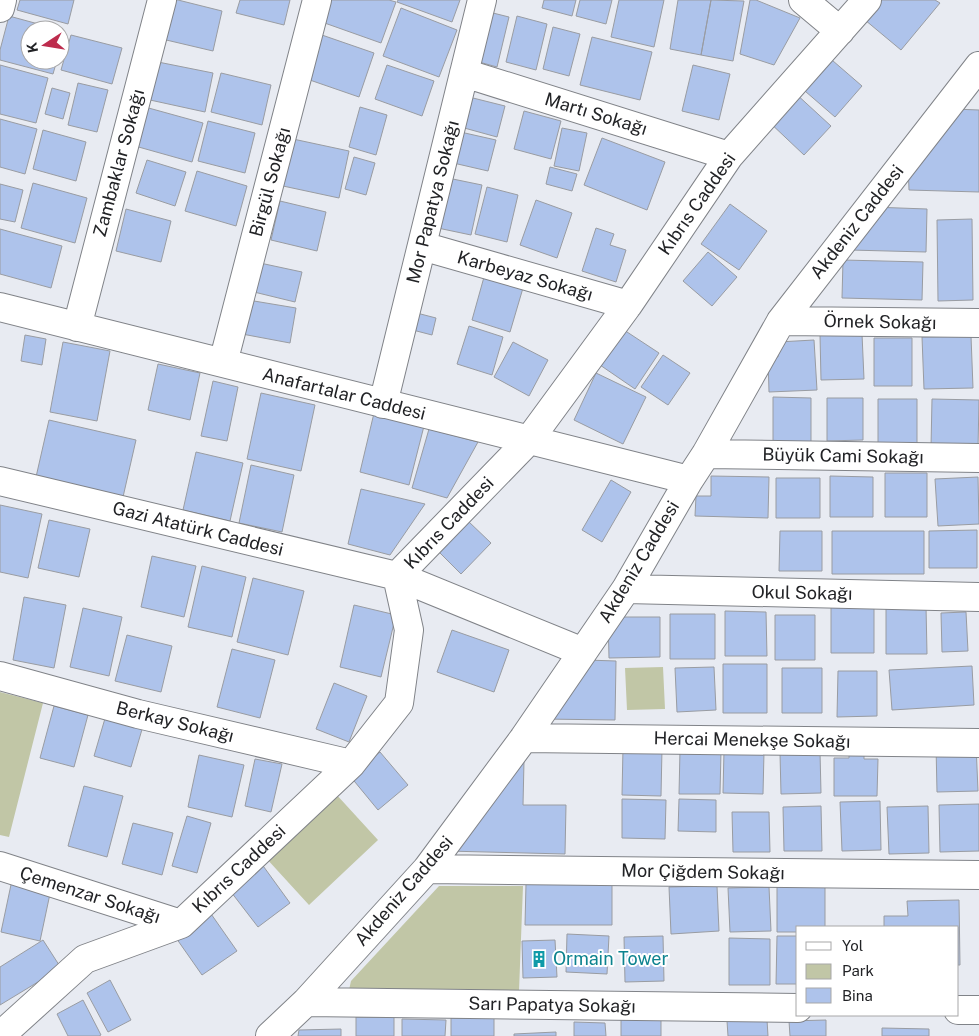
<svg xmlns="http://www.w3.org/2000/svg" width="979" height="1036" viewBox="0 0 979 1036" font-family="'Public Sans',sans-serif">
	<rect width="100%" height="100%" fill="#e8ebf2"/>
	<path fill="#c1c6a6" d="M663 667 665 709 627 710 625 668Z
		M0 692 43 703 9 837 0 835Z
		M335 793 378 840 309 905 266 858Z
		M439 886H523L519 991 349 990 351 981Z"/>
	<path fill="#aec3eb" stroke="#999ca2" d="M20 0H74L68 24 17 10Z
		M172 0H178L222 11 213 51 162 39Z
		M240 0H290L284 25 236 13Z
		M326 0H389L396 2 381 43 319 21Z
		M398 0H460L452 22 397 2Z
		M544 0H576L572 16 542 8Z
		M580 0H612L606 24 576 16Z
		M619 0H664L654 47 611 37Z
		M678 0H711L701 55 670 49Z
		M711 0 744 1 733 61 701 55Z
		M750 0H756L800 18 774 65 740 54Z
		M882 0H935L940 3 901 50 865 20Z
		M401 8 457 30 439 77 383 56Z
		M485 11 509 17 497 67 472 60Z
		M9 16 64 31 60 47V30H30V60H57L53 74 0 60V50Z
		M517 16 547 24 536 70 506 62Z
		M553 27 580 34 569 76 543 69Z
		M319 34 374 53 359 97 304 78Z
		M71 35 122 48 112 84 61 70Z
		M592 37 652 52 640 100 580 85Z
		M825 54 862 86 835 117 798 85Z
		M158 62 213 73 205 112 150 100Z
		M0 65 48 78 36 123 0 114Z
		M387 65 434 81 422 116 375 99Z
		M693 65 730 74 719 120 682 111Z
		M221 73 271 85 262 125 211 112Z
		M78 83 108 90 97 132 68 125Z
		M52 88 70 93 63 119 45 114Z
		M794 92 831 126 804 155 767 120Z
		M465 96 505 106 497 137 457 126Z
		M145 107 203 123 192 162 135 146Z
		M360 107 387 115 376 155 349 147Z
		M953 109 979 110V192L909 190 908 162Z
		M524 111 561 121 551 159 514 149Z
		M0 119 37 129 25 174 0 167Z
		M208 121 255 133 245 173 198 161Z
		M562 128 587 133 579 171 554 166Z
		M43 130 86 142 76 181 33 169Z
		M456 131 496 140 488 171 449 162Z
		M602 138 665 162 647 210 584 185Z
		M293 139 349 151 339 198 283 186Z
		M354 157 375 163 366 195 345 189Z
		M147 160 186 172 175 206 136 193Z
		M550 167 577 174 572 191 546 184Z
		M197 171 247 186 236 226 185 211Z
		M443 177 482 185 471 235 433 227Z
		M33 183 87 198 75 243 21 228Z
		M0 184 23 190 15 222 0 219Z
		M487 187 518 195 507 242 475 234Z
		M536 200 572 213 557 258 520 245Z
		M280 201 326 212 317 251 271 240Z
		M730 204 767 231 739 270 701 244Z
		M872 207 927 209 926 252 850 250Z
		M126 209 171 221 161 262 116 251Z
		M972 219 973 300 938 301 937 220Z
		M596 228 614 234 610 245 626 250 616 282 582 271Z
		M0 229 62 246 51 288 0 274Z
		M708 252 737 277 712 306 683 281Z
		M843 260 923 262 922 300 842 298Z
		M260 263 302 272 295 302 254 292Z
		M484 277 523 288 510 332 472 320Z
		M248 300 296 308 290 343 242 334Z
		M409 311 436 318 432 335 405 328Z
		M469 326 503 337 492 375 457 364Z
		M624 330 659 353 635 389 600 365Z
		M862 334 864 379 821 380 820 335Z
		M25 335 46 339 42 365 21 361Z
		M971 336 973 388 924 389 922 337Z
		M874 338H912V386H874Z
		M814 340 817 390 769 392 768 357H778V342Z
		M63 342 110 351 97 421 50 412Z
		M513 342 548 360 529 396 494 377Z
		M663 355 690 373 668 405 641 387Z
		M158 364 200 373 190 420 148 410Z
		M596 373 646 397 623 444 574 420Z
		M213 381 238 387 227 441 201 436Z
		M261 393 315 405 301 471 247 459Z
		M773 397 811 398V450H773Z
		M827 398H863V440L827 441Z
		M878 399H917V447H878Z
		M932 399 979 400 978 448 931 447Z
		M374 413 424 426 409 485 360 472Z
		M49 420 136 440 123 497 36 477Z
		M429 429 478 442 447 498 412 488Z
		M196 452 243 463 230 521 183 510Z
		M251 465 294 475 282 532 239 523Z
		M885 473H927V517H885Z
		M711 476 769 477 768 518 695 516 696 496H711Z
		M830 476 873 477V517H830Z
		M978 477 979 524 938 526 935 479Z
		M776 478H820V518H776Z
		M611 480 631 492 602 542 582 530Z
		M361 489 425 504 390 555 348 544Z
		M0 505 42 514 28 578 0 572Z
		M49 520 90 529 79 577 38 568Z
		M468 521 491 543 461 574 439 552Z
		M977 530V568H929V531Z
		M780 531H822V571H779Z
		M832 531H924V574H832Z
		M152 556 196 566 184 617 141 607Z
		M202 566 246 577 232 637 188 627Z
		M253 578 304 591 288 655 237 642Z
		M24 597 66 605 54 668 13 660Z
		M354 605 396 615 381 677 340 667Z
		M886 606H926L927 654H886Z
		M831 607 874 608V653H831Z
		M83 608 122 617 109 676 70 667Z
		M725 611 766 612 767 656H725Z
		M966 612 968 651 942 652 941 613Z
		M670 614H715V659H670Z
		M775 615H815V660H775Z
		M608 617H660V657L609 658Z
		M452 630 509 650 494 692 437 672Z
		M127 635 172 646 161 692 115 681Z
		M232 649 275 660 260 718 217 707Z
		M586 660 616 661 615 720 543 719Z
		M723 664H767V713H723Z
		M972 666 974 705 892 710 889 670Z
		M714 667 716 710 677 712 675 668Z
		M782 668H822V713H782Z
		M838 671H877V716L837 717Z
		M334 683 367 696 349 742 316 729Z
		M54 706 88 715 74 767 40 758Z
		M106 715 143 726 131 767 94 756Z
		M976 744 978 791 937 792 936 745Z
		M623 748 662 749 661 796 622 795Z
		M680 750 721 751 720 794H679Z
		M849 750H864V759H878L877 796H834V758H849Z
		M724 751 764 752 763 794 723 793Z
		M380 752 408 785 378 810 350 776Z
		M820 752 821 793 781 794 780 753Z
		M199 755 244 765 232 817 188 807Z
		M255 759 282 764 271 812 245 806Z
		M524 761 523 805H566L565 854 447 851Z
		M84 786 123 796 107 857 68 846Z
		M622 799 666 800 665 839 622 838Z
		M679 799 716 800V832L678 831Z
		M880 801 881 850 842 851 840 802Z
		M979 804V851L940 852 939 805Z
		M821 806 822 851H784L783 807Z
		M928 806 929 853 889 854 887 807Z
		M732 812H769L770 852H733Z
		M187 816 211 823 197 873 172 866Z
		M133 823 173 833 162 875 122 864Z
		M261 863 290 903 258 927 228 888Z
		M12 880 51 889 40 941 1 932Z
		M526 884H612V925H525Z
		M777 884H825V927H798V932H777Z
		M717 886 719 931 671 934 669 887Z
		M769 887 771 931 730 932 728 888Z
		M959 900 960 965H958V927H884V916H908L907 901Z
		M209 911 237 951 202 975 174 935Z
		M567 934 609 936 607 974 566 972Z
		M663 936 664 981 625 982 624 937Z
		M777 936H798V984H776Z
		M729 938 770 939V985H729Z
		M43 940 61 968 0 1005V967Z
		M555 940 557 977 523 978 522 941Z
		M110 980 131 1020 108 1032 87 993Z
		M83 1000 101 1035 99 1036H68L57 1014Z
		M356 1017H394V1036H356Z
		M451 1018H494V1036H451Z
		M621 1018H661V1036H621Z
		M402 1019 446 1020 445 1036H402Z
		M767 1020 768 1036H728L727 1021Z
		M826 1020V1036H790L789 1021Z
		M574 1022 605 1023 606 1036H574Z
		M882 1028 929 1029V1036H882Z
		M341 1029V1036H298L299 1030Z
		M556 1032V1036H514V1034Z"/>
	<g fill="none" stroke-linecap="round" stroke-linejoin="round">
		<g stroke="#808388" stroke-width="30">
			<path id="minor" d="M803 0 840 31
				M0 8 2 0
				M464 73 729 156
				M422 246 628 305
				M0 307 689 480
				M781 321 979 323
				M77 327 162 0
				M223 363 317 0
				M383 404 482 0
				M706 454 979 458
				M0 481 397 576 583 652
				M626 589 979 597
				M0 676 138 714 351 764
				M524 738 979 743
				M0 866 181 924
				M427 869 979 875
				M306 1002 798 1008
				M958 1010H979
				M0 1036 85 959 181 924 351 764 399 703 409 630 397 576 529 440 628 305 729 156 867 0
				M270 1036 306 1002 427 869 524 738 626 589 689 480 706 454 781 321 979 66"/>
		</g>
		<use href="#minor" stroke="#fff" stroke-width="28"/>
	</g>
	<defs>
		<g id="building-bare" transform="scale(1.35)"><path d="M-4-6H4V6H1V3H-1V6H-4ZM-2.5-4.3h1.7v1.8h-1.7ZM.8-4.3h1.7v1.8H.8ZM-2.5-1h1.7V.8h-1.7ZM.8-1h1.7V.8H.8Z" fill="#0f9aa8" stroke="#fff" stroke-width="2.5" paint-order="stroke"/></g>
	</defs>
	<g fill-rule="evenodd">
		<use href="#building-bare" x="539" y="959"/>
	</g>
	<g text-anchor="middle" stroke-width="4" stroke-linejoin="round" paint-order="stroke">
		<g font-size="18" fill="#222326" stroke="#fff">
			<text transform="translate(596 114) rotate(17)" y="6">Martı Sokağı</text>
			<text transform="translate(119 163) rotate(-75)" y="6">Zambaklar Sokağı</text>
			<text transform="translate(270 182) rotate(-75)" y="6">Birgül Sokağı</text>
			<text transform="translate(433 202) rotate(-76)" y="6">Mor Papatya Sokağı</text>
			<text transform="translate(697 204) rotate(-55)" y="6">Kıbrıs Caddesi</text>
			<text transform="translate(857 222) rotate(-52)" y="6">Akdeniz Caddesi</text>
			<text transform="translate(525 276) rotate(16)" y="6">Karbeyaz Sokağı</text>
			<text transform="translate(880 322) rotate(1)" y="6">Örnek Sokağı</text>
			<text transform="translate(344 394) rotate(14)" y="6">Anafartalar Caddesi</text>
			<text transform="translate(843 456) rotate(1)" y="6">Büyük Cami Sokağı</text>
			<text transform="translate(449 523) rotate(-46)" y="6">Kıbrıs Caddesi</text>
			<text transform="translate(198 529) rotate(14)" y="6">Gazi Atatürk Caddesi</text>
			<text transform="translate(639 562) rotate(-59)" y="6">Akdeniz Caddesi</text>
			<text transform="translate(802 593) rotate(1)" y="6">Okul Sokağı</text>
			<text transform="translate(175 722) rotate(14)" y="6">Berkay Sokağı</text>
			<text transform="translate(752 740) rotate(1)" y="6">Hercai Menekşe Sokağı</text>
			<text transform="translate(239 869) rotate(-43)" y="6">Kıbrıs Caddesi</text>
			<text transform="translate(703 872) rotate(1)" y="6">Mor Çiğdem Sokağı</text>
			<text transform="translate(404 891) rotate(-49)" y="6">Akdeniz Caddesi</text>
			<text transform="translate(90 895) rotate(18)" y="6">Çemenzar Sokağı</text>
			<text transform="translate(552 1005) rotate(1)" y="6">Sarı Papatya Sokağı</text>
		</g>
		<g font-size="18" fill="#0d838f" stroke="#fff" text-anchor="start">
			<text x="553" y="965">Ormain Tower</text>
		</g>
	</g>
	<rect x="796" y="926" width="162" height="90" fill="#ffffff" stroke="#a7a7a8"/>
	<rect x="806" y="942" width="25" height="8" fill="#ffffff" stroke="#a7a7a8"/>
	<text x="842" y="951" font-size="15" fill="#222326">Yol</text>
	<rect x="806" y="964" width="25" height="15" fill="#c1c6a6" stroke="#a7a7a8"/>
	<text x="842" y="976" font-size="15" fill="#222326">Park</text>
	<rect x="806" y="988" width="25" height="15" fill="#aec3eb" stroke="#a7a7a8"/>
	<text x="842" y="1001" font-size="15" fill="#222326">Bina</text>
	<g transform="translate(45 45) rotate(258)"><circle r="24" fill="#ffffff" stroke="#a7a7a8"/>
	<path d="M0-4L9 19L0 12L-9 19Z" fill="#bd2c4d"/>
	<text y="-8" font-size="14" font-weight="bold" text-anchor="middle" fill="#222326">K</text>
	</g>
</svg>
